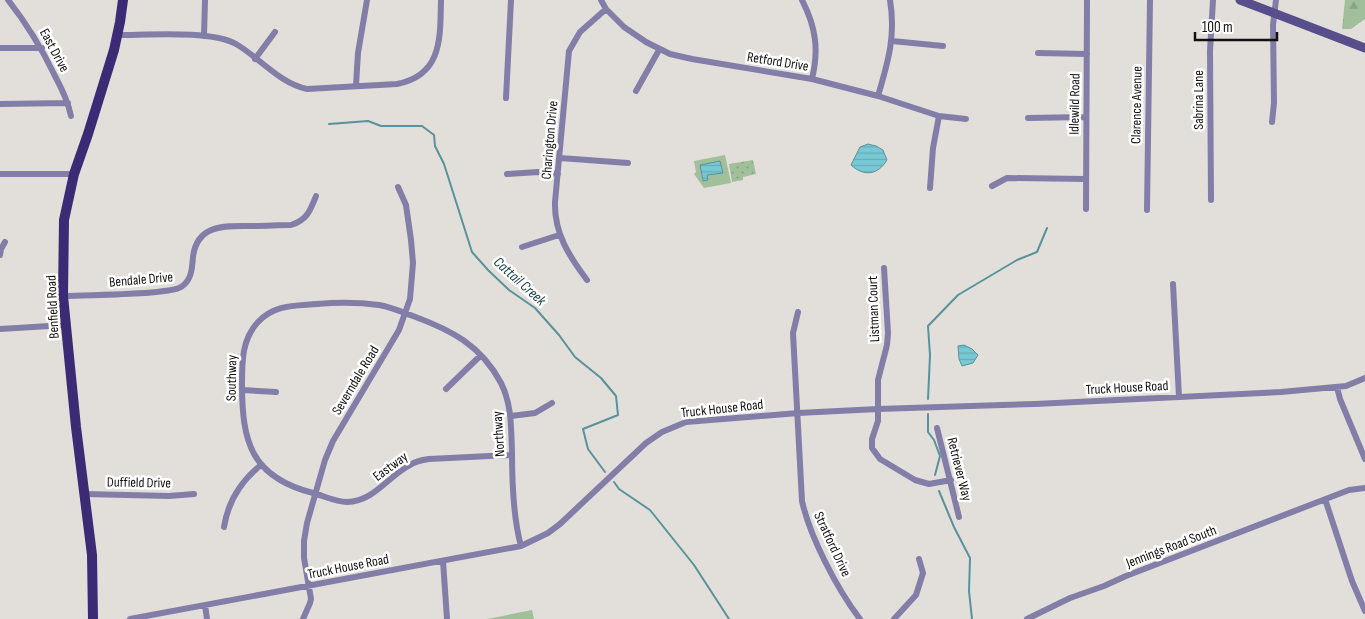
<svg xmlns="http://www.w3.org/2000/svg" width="1365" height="619" viewBox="0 0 1365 619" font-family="'Sofia Sans Condensed',sans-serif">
	<defs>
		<pattern id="forest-firs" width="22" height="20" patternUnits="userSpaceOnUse" patternTransform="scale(1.25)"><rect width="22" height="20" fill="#a0bf9a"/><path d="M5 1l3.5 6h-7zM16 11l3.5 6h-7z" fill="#89a384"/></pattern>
		<pattern id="park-dots" width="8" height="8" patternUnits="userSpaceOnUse" patternTransform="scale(1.25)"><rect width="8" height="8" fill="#a0bf9a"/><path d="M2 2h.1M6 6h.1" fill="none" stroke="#89a384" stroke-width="1.8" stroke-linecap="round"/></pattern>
		<pattern id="water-rules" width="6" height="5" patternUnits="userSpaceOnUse" patternTransform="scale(1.25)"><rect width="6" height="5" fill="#77c9d5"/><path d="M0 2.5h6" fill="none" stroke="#66acb6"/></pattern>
	</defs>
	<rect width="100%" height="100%" fill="#e2dfdb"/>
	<path fill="url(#forest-firs)" d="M1345 0H1365V19L1351 29H1342Z"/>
	<path fill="url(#park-dots)" d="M753 160 756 174 743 177V180L732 182 729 164Z"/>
	<path fill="#a0bf9a" d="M725 155 731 183 704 188 694 174 696 172 694 161Z
		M532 610 534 619H487Z"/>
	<path fill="url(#water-rules)" stroke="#59929a" d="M868 144 876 146 883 150 887 160C878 175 864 177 851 165L860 147Z
		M720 161 723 173 707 175 708 180 703 181 700 165Z
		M964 345 972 349 978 355 973 363 962 366 959 359 958 346Z"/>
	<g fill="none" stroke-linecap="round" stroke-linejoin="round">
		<path stroke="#59929a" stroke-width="2" d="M329 124 368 121 381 126H422L434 135 435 146 444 164 472 252 488 270 509 290 535 308 559 335 575 357 601 378 616 396 618 415 583 429 588 449 605 472
			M928 399 930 355 928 326 958 295 1017 260 1037 252 1047 228
			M928 414V432L934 440 940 456 935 475
			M614 482 619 489 650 510 694 565 729 619
			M939 491 954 527 970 558 969 591 972 619"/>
		<path stroke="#837ea8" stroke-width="6" d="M8 0C27 24 42 49 55 76 62 89 68 101 71 116
			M601 0 606 9 624 27 646 42 670 54 692 59 812 79 878 96 939 116 966 119
			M802 0C816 27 819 50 812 79
			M118 35C148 35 211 30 236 44 260 58 279 83 307 89L397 84C443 75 440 37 441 0
			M204 36 205 0
			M892 41 943 46
			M0 48H42
			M1038 53 1087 54
			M255 59 275 32
			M356 85 358 53 367 0
			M636 91 659 50
			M878 96C888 62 896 36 890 0
			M506 98 511 0
			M0 104 68 103
			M1028 118 1086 117
			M1272 122 1274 103 1273 25 1276 0
			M560 158 628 163
			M0 174H74
			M507 174 538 172 558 174
			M992 186 1007 178 1085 179
			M930 188 933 148 939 116
			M1211 200 1210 51 1213 0
			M1086 209 1087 0
			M1147 210 1150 0
			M522 247 559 235
			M0 255 1 249 5 242
			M884 268 888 333 887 345 878 380V421L872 439V448L880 459 915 480 929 484 951 480
			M587 280C569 256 554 233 555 202L569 51 580 32 606 9
			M1173 284 1179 397
			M63 296C83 295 169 295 181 287 192 280 192 268 193 257 197 223 227 226 253 226 266 226 279 225 291 225 307 220 310 211 316 196
			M798 312 793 333 802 501C810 537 837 589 860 619
			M0 329 66 325
			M1337 387 1340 399 1365 459
			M446 389 480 356
			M242 390 276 392
			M511 416 535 413 552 403
			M937 428 959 517
			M512 455 429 459C422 460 416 461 410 465 388 476 375 501 347 502 336 502 324 496 313 493 251 477 242 442 242 384 242 361 242 339 258 322 275 304 295 306 317 304 338 302 358 302 379 305 391 307 402 312 413 316 451 330 481 345 501 383 512 405 511 428 512 452 512 479 514 521 521 546
			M84 494 169 496 194 494
			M1325 499 1352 581 1365 611
			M224 527C228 502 241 481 261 465
			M443 561 447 619
			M205 605 207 619
			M130 619 521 546 548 533 560 524 646 443 662 432 686 422 798 413 878 409 1035 404 1281 392 1346 386 1365 378
			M303 619 310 603 311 599 304 558V541L307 523 325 460 333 441 399 330 410 299 413 263 411 240 406 205 398 187
			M894 619 916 595 923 573 919 559
			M1027 619 1070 598 1104 586 1126 576 1349 490 1365 488"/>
		<path stroke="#584e8b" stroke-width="9" d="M1240 0 1365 48"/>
		<path stroke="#3c2b74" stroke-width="10" d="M93 619 92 555 76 427 63 296 64 220 74 174 88 134 114 50 120 22 123 0"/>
	</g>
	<g text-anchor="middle" stroke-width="5" stroke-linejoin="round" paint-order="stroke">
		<g font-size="14" fill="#121110" stroke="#fff">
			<text transform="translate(55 50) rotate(62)" y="5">East Drive</text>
			<text transform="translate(778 61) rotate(9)" y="5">Retford Drive</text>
			<text transform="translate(1198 100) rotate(-90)" y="5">Sabrina Lane</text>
			<text transform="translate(1074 104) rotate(-89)" y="5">Idlewild Road</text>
			<text transform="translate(1136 105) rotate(-89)" y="5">Clarence Avenue</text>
			<text transform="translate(549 140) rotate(-85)" y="5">Charington Drive</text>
			<text transform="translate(141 279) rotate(-5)" y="5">Bendale Drive</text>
			<text transform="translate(52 307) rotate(-93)" y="5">Benfield Road</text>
			<text transform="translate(873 309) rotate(-92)" y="5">Listman Court</text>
			<text transform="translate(231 378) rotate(-89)" y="5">Southway</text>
			<text transform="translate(355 380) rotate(-59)" y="5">Severndale Road</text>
			<text transform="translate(1127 387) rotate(-3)" y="5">Truck House Road</text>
			<text transform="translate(722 408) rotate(-6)" y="5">Truck House Road</text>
			<text transform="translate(498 434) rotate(-94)" y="5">Northway</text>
			<text transform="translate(390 466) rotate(-36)" y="5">Eastway</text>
			<text transform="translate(960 469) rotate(76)" y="5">Retriever Way</text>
			<text transform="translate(139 482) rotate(1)" y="5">Duffield Drive</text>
			<text transform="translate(833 544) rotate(65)" y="5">Stratford Drive</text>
			<text transform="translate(1171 546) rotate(-21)" y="5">Jennings Road South</text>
			<text transform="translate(348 566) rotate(-11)" y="5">Truck House Road</text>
		</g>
		<g font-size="15" font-style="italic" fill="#173f44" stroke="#fff">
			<text transform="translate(520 281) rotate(42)" y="5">Cattail Creek</text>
		</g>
	</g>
	<path d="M1195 32v8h82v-8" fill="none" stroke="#121110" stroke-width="2.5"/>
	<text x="1202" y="32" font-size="15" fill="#121110" stroke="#ffffff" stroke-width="4" paint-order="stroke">100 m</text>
</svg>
